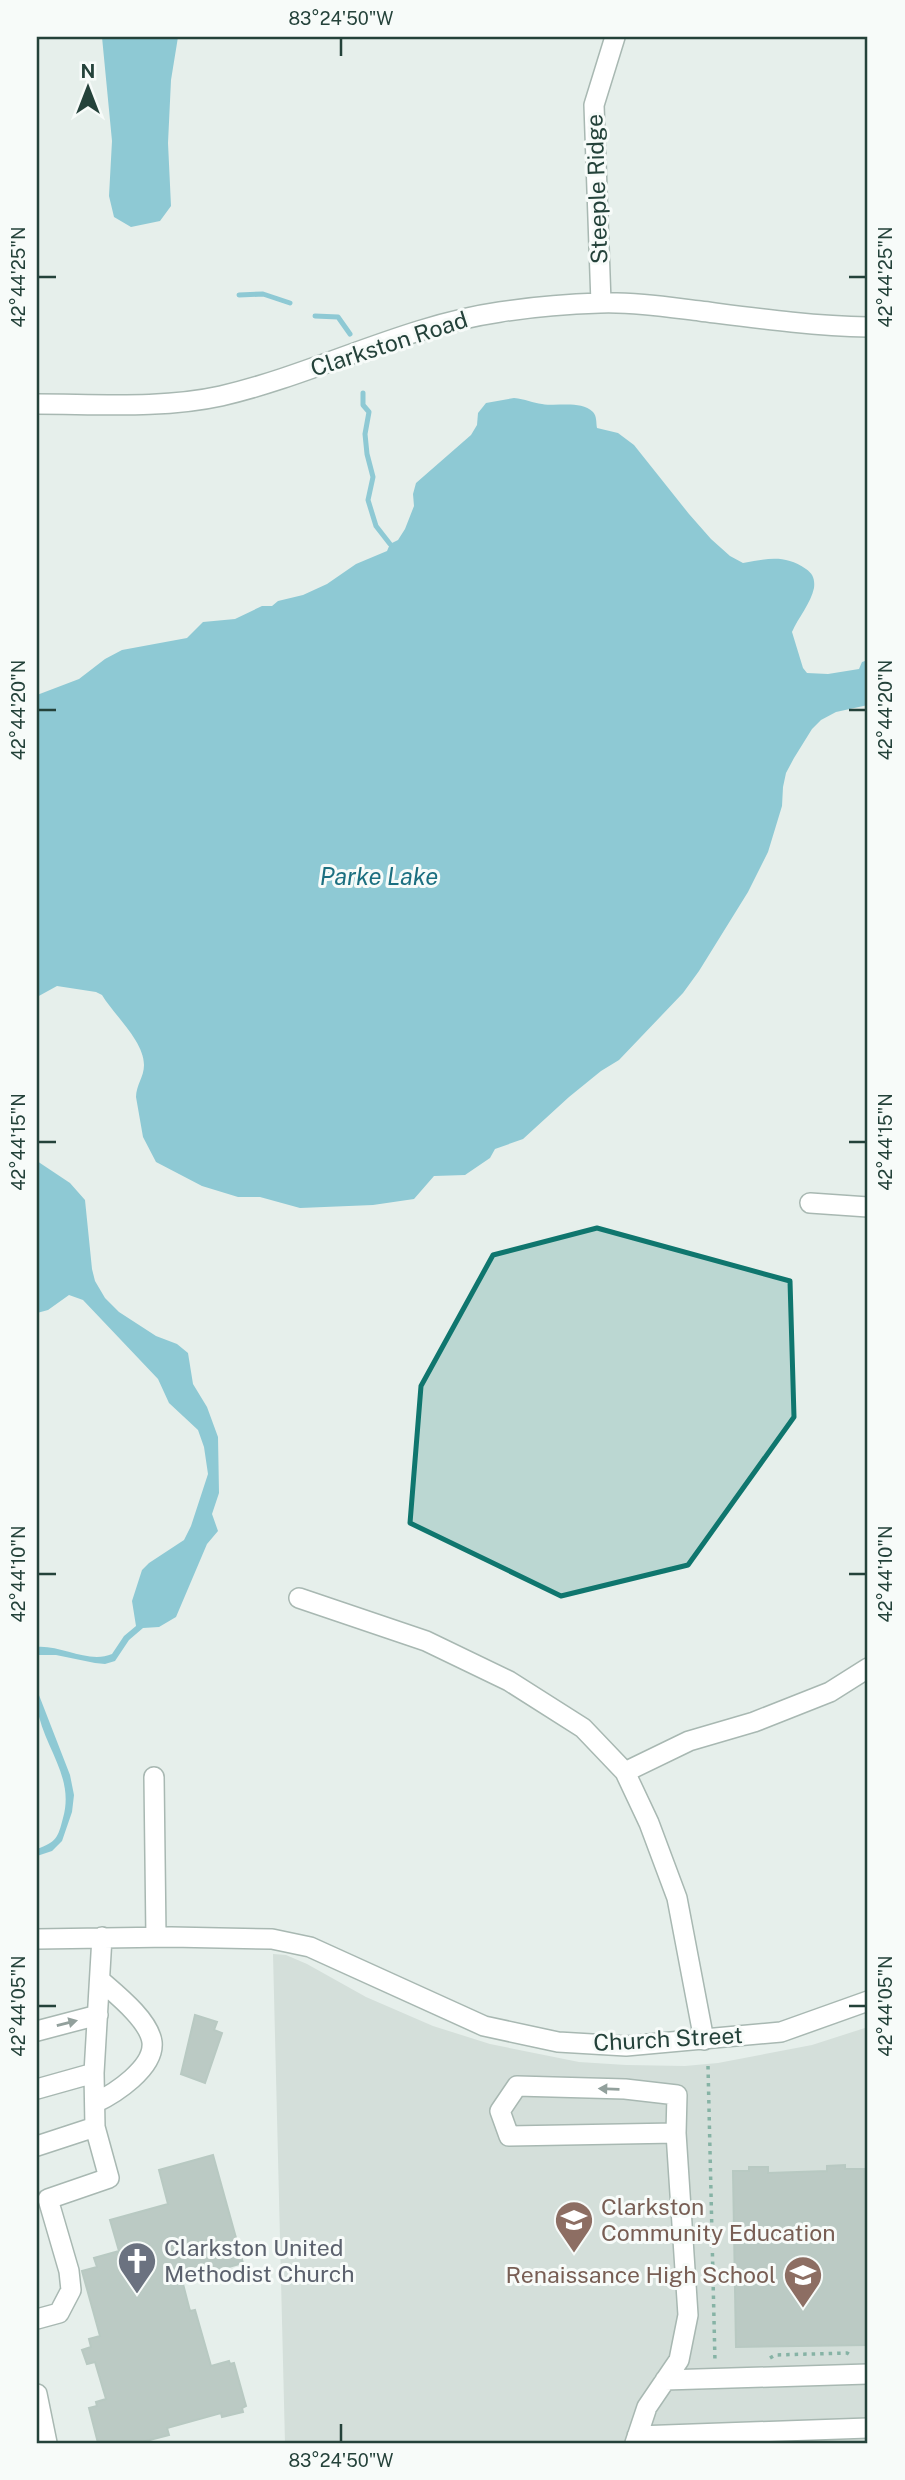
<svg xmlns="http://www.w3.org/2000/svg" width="905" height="2480" viewBox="0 0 905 2480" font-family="'Public Sans',sans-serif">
	<rect width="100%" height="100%" fill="#e6efeb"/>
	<path fill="#d4dfda" d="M273 1954 286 1955 307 1964 366 1997 433 2026 490 2044 579 2062 626 2065 685 2066 718 2063 812 2045 868 2027V2443H285Z"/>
	<path fill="#8ec9d4" d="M102 37H178L171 80 168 143 171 206 160 221 131 227 114 217 109 196 112 141Z
		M514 398C525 399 533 403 542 404 558 407 580 400 593 412 597 416 596 423 597 428L618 433 634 445 689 514 711 539 730 556 743 563C767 559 784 554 806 569 813 574 815 579 814 588 811 603 798 618 792 632L803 668 807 673 828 674 859 669 862 662 868 660V705L836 712 821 720 812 729 794 758 786 773 783 787 782 806 768 852 748 892 699 971 683 993 619 1060 601 1071 569 1097 523 1139 495 1149 490 1158 465 1175 434 1176 414 1199 373 1205 300 1208 260 1197H238L202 1186 156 1162 143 1137 136 1097C136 1085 144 1077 144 1065 144 1041 114 1015 102 995L96 992 57 986 37 997V695L79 679 105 659 122 650 187 638 203 622 235 619 262 606H272L278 601 303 595 327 584 356 564 387 551 390 544 398 540 405 529 414 506 413 494 416 483 471 435 477 425 478 413 486 403Z
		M37 1161 70 1183 85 1200 92 1269 95 1281 105 1298 119 1312 156 1336 177 1344 188 1353 193 1384 207 1407 218 1437 219 1493 212 1514 218 1531 207 1544 176 1617 159 1627 143 1628 129 1640 115 1661 105 1664 95 1663 56 1655H37V1647C61 1645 89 1664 112 1654L124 1636 136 1626 132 1601 142 1570 149 1563 184 1540 191 1526 208 1474 204 1447 198 1430 169 1403 158 1379 83 1300 69 1295 48 1310 37 1313Z
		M37 1690 70 1775 74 1795 72 1812 62 1841 52 1851 37 1856V1849C56 1842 58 1838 63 1818 75 1776 43 1747 37 1707 36 1702 37 1696 37 1690Z"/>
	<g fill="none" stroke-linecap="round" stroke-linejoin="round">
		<path stroke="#8ec9d4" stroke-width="5" d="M239 295 263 294 290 303
			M315 316 338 317 350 334
			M363 393V405L369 412 365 434 367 454 373 477 368 500 376 526 390 544"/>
	</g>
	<path fill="#bbcac4" stroke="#b8c9c2" stroke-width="2" d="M195 2015 217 2022 214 2030 222 2033 205 2083 181 2074Z
		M213 2155 243 2263 182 2280 190 2311 195 2310 211 2366 229 2361 230 2364 234 2363 246 2406 242 2408 243 2412 222 2417 221 2413 167 2428 169 2435 138 2443H98L89 2408 97 2406 96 2402 106 2399 95 2362 87 2364 82 2350 91 2347 89 2339 100 2336 82 2271 97 2267 94 2258 119 2251 110 2220 168 2204 159 2170Z
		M845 2165V2169H864L868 2345 736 2347 733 2171H749V2167H768V2173L827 2171V2166Z"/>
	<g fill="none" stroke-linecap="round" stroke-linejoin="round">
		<g stroke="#a8b8b2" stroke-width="22">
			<path id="minor" d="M601 303 594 105 615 37
				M37 404C97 404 162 409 221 396 316 374 403 326 500 312 532 307 567 304 600 303 633 302 667 307 700 311 755 318 812 326 868 327
				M810 1203 868 1207
				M299 1598 426 1641 509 1681 583 1728 625 1772 689 1741 754 1722 830 1692 868 1668
				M625 1772 649 1823 677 1898 704 2040
				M154 1777 156 1937
				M37 1939 171 1937 272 1939 310 1947 484 2026 558 2042 626 2046 781 2032 868 2001
				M37 2031 98 2015
				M37 2089 94 2073
				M95 2103C114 2094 155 2068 152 2042 149 2020 116 1994 100 1980
				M37 2146 95 2127 94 2073 102 1937
				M37 2319 59 2313 71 2290 69 2271 48 2199 109 2178 95 2127
				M665 2380 868 2374
				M37 2394 47 2443
				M637 2436 868 2428
				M635 2443 647 2407 679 2360 688 2315 676 2133 677 2095 625 2089 517 2086 500 2111 509 2136 676 2133"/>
		</g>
		<path stroke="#86b3a5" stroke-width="3.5" stroke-dasharray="3.5 5" stroke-linecap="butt" d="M708 2066 715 2362
			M770 2358 775 2355 847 2353 852 2356"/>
		<use href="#minor" stroke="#fff" stroke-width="19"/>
	</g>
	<defs><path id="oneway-solid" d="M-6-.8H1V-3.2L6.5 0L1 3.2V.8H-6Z" transform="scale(1.75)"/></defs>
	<g fill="#92a09c">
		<use href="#oneway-solid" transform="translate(67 2023) rotate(-14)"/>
		<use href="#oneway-solid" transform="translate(609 2089) rotate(-178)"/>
	</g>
	<path fill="#0f766e" fill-opacity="0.2" stroke="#0f766e" stroke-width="5" stroke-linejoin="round" d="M597 1228 790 1281 794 1417 688 1565 561 1596 410 1523 421 1386 493 1255Z"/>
	<path fill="none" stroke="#24423a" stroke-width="2.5" d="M341 38V56M38 277H56M849 277H866M38 710H56M849 710H866M38 1142H56M849 1142H866M38 1574H56M849 1574H866M38 2006H56M849 2006H866M341 2424V2442"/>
	<defs>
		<g id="school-pin" transform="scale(2.0125)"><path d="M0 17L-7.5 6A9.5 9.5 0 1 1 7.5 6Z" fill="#8d6e63" stroke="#f7fbf9"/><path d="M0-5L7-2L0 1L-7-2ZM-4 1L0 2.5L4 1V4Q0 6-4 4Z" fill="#fff"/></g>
		<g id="church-pin" transform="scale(2.0125)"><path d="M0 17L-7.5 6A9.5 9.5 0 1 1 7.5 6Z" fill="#6b7280" stroke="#f7fbf9"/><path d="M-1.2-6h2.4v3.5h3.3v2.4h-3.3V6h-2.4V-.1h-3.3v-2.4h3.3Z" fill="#fff"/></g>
	</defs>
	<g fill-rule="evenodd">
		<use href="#school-pin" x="574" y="2220"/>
		<use href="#church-pin" x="137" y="2261"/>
		<use href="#school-pin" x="803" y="2275"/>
	</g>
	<g text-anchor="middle" stroke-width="6" stroke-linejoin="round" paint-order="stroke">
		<g font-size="23" fill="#24423a" stroke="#f7fbf9">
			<text transform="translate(597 189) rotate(-92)" y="8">Steeple Ridge</text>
			<text transform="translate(389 344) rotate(-18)" y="8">Clarkston Road</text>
			<text transform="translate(668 2039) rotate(-3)" y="8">Church Street</text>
		</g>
		<g font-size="23" fill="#785e54" stroke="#f7fbf9" text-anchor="start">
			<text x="601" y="2215">Clarkston<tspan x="601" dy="26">Community Education</tspan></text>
			<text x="776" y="2283" text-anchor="end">Renaissance High School</text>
		</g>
		<g font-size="23" fill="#5b616d" stroke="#f7fbf9" text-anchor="start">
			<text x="164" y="2256">Clarkston United<tspan x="164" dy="26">Methodist Church</tspan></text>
		</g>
		<g font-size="24" font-style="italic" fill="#1c6f80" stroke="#f7fbf9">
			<text x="379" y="885">Parke Lake</text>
		</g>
	</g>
	<rect width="905" height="2480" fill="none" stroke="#f7fbf9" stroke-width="77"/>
	<g transform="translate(88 88)" stroke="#f7fbf9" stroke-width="5" paint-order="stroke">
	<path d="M0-5L12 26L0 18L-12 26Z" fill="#24423a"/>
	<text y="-10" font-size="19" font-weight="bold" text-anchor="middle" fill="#24423a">N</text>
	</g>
	<rect x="38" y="38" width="828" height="2404" fill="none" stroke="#24423a" stroke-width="2.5"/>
	<g font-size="18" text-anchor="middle" fill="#24423a">
		<text x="341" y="25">83°24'50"W</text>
		<text transform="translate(19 277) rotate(-90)" y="6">42°44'25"N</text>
		<text transform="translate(886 277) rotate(-90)" y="6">42°44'25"N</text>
		<text transform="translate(19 710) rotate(-90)" y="6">42°44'20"N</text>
		<text transform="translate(886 710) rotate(-90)" y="6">42°44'20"N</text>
		<text transform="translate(19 1142) rotate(-90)" y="6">42°44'15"N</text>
		<text transform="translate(886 1142) rotate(-90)" y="6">42°44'15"N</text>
		<text transform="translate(19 1574) rotate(-90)" y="6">42°44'10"N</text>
		<text transform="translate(886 1574) rotate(-90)" y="6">42°44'10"N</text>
		<text transform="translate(19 2006) rotate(-90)" y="6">42°44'05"N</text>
		<text transform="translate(886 2006) rotate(-90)" y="6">42°44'05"N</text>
		<text x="341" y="2467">83°24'50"W</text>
	</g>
</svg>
